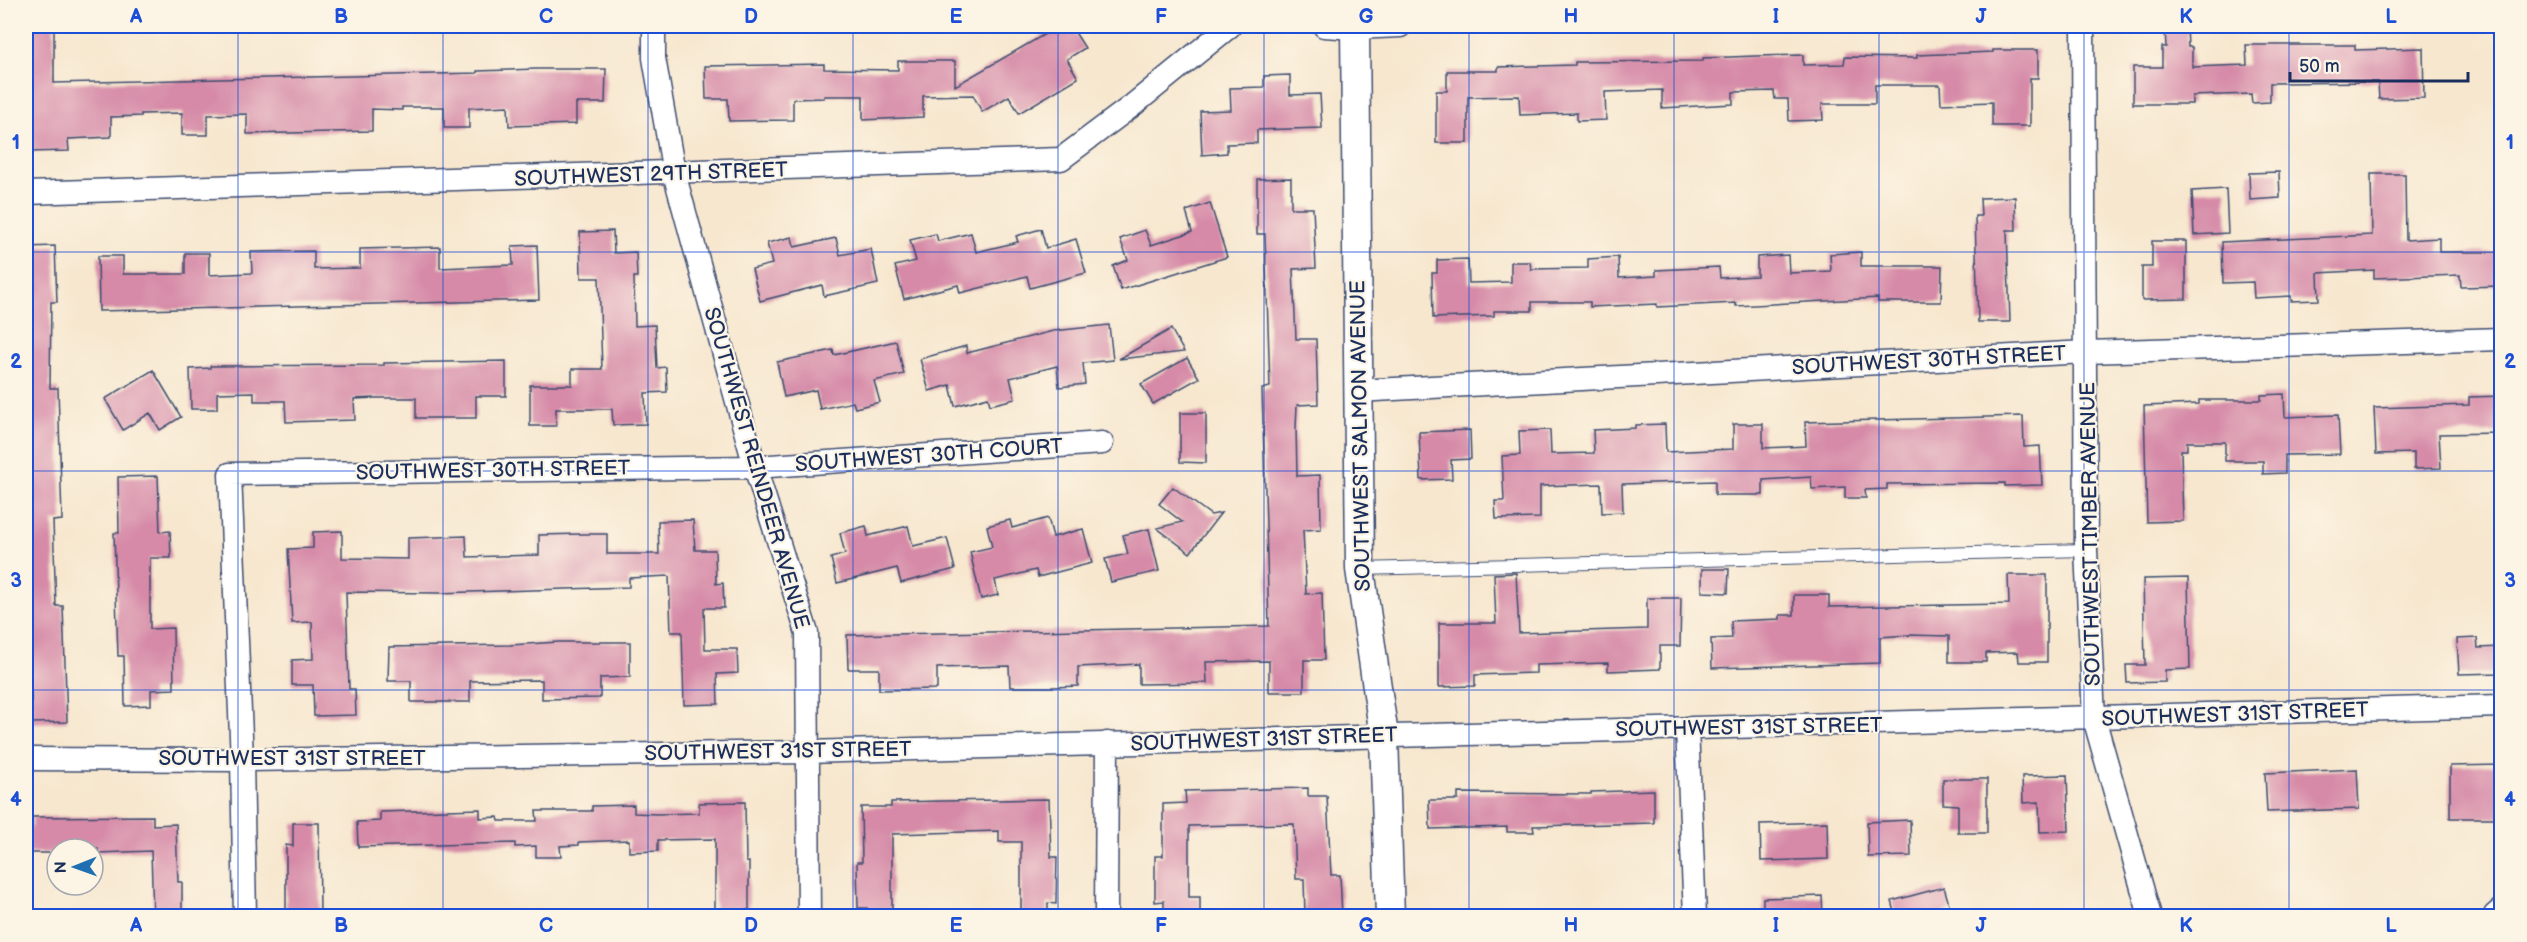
<svg xmlns="http://www.w3.org/2000/svg" width="2527" height="942" viewBox="0 0 2527 942" font-family="'Balsamiq Sans',sans-serif">
	<rect width="100%" height="100%" fill="#fcf5e5"/>
	<filter id="ink" filterUnits="userSpaceOnUse"><feTurbulence type="fractalNoise" baseFrequency=".0167" numOctaves="2"/><feDisplacementMap in="SourceGraphic" scale="12" xChannelSelector="R" yChannelSelector="G"/><feConvolveMatrix kernelMatrix="1 2 1 2 8 2 1 2 1" color-interpolation-filters="sRGB"/></filter>
	<filter id="wash" filterUnits="userSpaceOnUse"><feTurbulence type="fractalNoise" baseFrequency=".008" numOctaves="4" result="noise"/><feDisplacementMap in="SourceGraphic" scale="24" xChannelSelector="R" yChannelSelector="G"/><feGaussianBlur stdDeviation="1.35" result="paint"/><feColorMatrix in="noise" values="0 0 0 0 0 0 0 0 0 0 0 0 0 0 0 0 0 1.4 0 .05"/><feComposite in="paint" operator="in"/></filter>
	<g filter="url(#wash)">
		<rect width="100%" height="100%" fill="#f7e7cf"/>
		<g id="blocks">
			<path fill="#d68aa7" d="M26 26H54V83L477 73V71L536 69H606L605 103H576V124L509 126 508 106 469 108V128H444V107H402V110L372 109V131L247 134V114L208 115V135H182V113L141 114V116L111 117V137L68 139 69 151 26 152Z
				M1059 26H1071L1085 48 1067 59 1078 78 1019 113 1009 96 982 112 973 95 923 96V117L863 120V96H824V98L793 99V120L729 121 728 99H706L705 66 824 64V69L898 70V61H955V86Z
				M2165 26H2187L2188 47H2192V67L2247 65 2246 45H2355V50L2423 48 2424 98 2379 99 2378 82 2270 83V102L2252 103 2251 94 2192 96V104H2133V67H2162V47H2166Z
				M1993 50H2038V78H2030V126H1992V102L1941 104 1940 85H1875V104H1822L1823 120 1789 121 1788 99H1775L1774 91 1733 92V104L1662 108V90L1605 92 1606 120 1577 121V113L1520 115 1519 96 1468 97V143H1436V91H1447V71H1498V67L1575 65V62L1703 61V58L1756 56 1803 55V65L1844 64 1845 57 1917 58V55L1993 52Z
				M1290 75V95L1320 94 1322 128 1257 130V143L1227 144V153L1202 155 1200 111 1231 110 1230 88 1264 87V76Z
				M2279 172 2280 198 2250 200 2249 173Z
				M2371 174H2405L2406 240 2439 238V252H2502V286L2461 287 2460 275 2374 278V270L2318 273 2319 300 2291 301V296L2254 298 2253 282 2223 283 2222 242 2372 235Z
				M1291 178V208H1313L1316 268 1293 269 1296 339H1316L1318 404 1297 405 1296 427 1297 476 1320 475 1321 529 1303 530 1306 594 1322 593 1324 660H1304V692H1269V661L1206 662 1207 683 1139 684V664L1078 667V686L1054 687H1010L1009 666 937 668V689L879 690V669H848L847 635 1269 626 1262 389 1270 387 1265 234H1257V179Z
				M2226 189 2228 233 2194 235 2192 191Z
				M2015 197 2016 230H2007L2010 322H1978L1975 216H1981L1980 198Z
				M1210 203 1227 257 1121 290 1113 266 1128 260 1120 239 1145 230 1151 245 1192 232 1186 211Z
				M1041 229 1046 248 1076 239 1086 273 1030 288 1027 276 960 293 958 285 904 299 895 266 916 261 910 240 936 234 938 241 971 233 976 252 1018 242 1016 236Z
				M613 231 614 253 636 252 637 277H634L635 326 655 325 657 368 666 367 667 392 645 393 646 424 613 425 612 409H556V426H530V385H572V369H602L599 278H581L580 232Z
				M792 237 794 247 836 238 840 255 871 249 878 284 824 296 822 285 760 301 752 269 772 264 767 243Z
				M2152 241H2186V299L2142 300V267H2152Z
				M537 245 539 300 99 311 98 256H123V274H185V253H209V275L252 273 251 252 314 251V269L360 268V249L440 247V268L513 265 512 246Z
				M55 246 57 302H51L50 388H58L62 520 53 521 56 606H63L67 722 32 723 31 692H26V627L29 628V588H26V561H29L26 505V247Z
				M1861 252V266H1942L1941 302H1878V298L1736 306V303L1657 307V304L1590 307V302H1532V311H1494V316L1433 318 1432 273H1437V260L1468 259 1469 283 1511 282V262H1530L1531 269 1588 268V259L1618 257 1619 278 1656 276V270L1719 267 1720 278 1757 276V257L1788 255 1789 273 1831 271 1830 254Z
				M1109 325 1113 360 1083 363 1085 384 1059 387 1057 366 1010 378 1015 399 990 405 988 397 955 406 950 385 929 391 920 359 966 346 967 353 1053 331Z
				M1171 329 1184 352 1119 359Z
				M896 341 904 374 874 381 880 402 855 408 853 402 820 409 816 390 784 397 777 362 833 350 834 355Z
				M1187 358 1199 378 1153 404 1141 384Z
				M506 361V396H476V418H416V398H375L354 399 355 420 286 422 285 401H254V392L217 393V409H191L190 369 210 368V366L384 365V363Z
				M153 370 181 417 160 430 150 413 123 430 105 399Z
				M2284 394 2285 417 2338 415 2340 454 2285 455V473L2263 474V461H2225V442H2187V450H2181L2183 521 2147 522 2144 406 2199 404V400H2261V395Z
				M2502 396V433L2439 434 2441 468 2414 469V453L2376 454 2374 408 2469 405V397Z
				M1180 413H1206V463L1180 462Z
				M2023 416 2024 447 2040 446 2042 485 2005 486V483L1887 484V489L1865 490 1866 498H1845V487L1812 489 1811 477 1763 480V495H1715V481L1622 484 1623 512 1602 513 1601 484 1540 486V518L1496 519 1495 501H1504L1502 456 1520 455 1519 431 1550 430 1551 454 1594 453 1593 430 1635 428V425L1665 424 1666 452 1733 449V424H1763V448L1806 446 1805 422Z
				M1470 430 1471 459 1451 460 1452 479 1421 480 1419 432Z
				M158 476 160 532 170 531 171 558H150V629L173 628 174 689 151 690V705L125 706 124 656H118L114 533H119L118 477Z
				M1173 487 1211 515 1221 513 1190 553 1157 528 1182 522 1159 504Z
				M1048 518 1053 537 1083 529 1092 563 1038 577 1036 570 995 580 998 595 981 599 970 552 992 547 987 526 1010 520 1012 528Z
				M693 520 695 550H715L716 584 723 583 724 608H704L705 649H737L738 673 717 674 718 704 684 705 682 632H671L669 576 629 578V587L438 593 346 592 349 689H355L356 715 314 716 313 685H292V660L313 659 312 622 292 623 288 549 313 548V532L342 531V558L408 559V538L466 536 467 557 539 555V535L582 534H607V554H659L658 521Z
				M866 526 868 536 908 526 913 546 947 538 955 569 901 583 897 568 837 583 831 558 845 554 840 533Z
				M1149 529 1159 571 1111 582 1105 559 1128 554 1123 535Z
				M1702 569H1729L1728 593 1702 592Z
				M1516 573 1519 633 1647 629V598H1681L1680 646H1660V669L1608 671V663L1536 665V673L1475 675V686L1439 687V623H1496L1494 574Z
				M2008 575H2047V662H2019L2018 652 1986 653V662H1949V636L1908 635 1880 637V663L1712 668 1711 639 1732 638 1731 621 1780 619V615H1794V595H1829V607L2009 604Z
				M2188 578 2190 669 2165 670V682L2127 683 2126 665H2145L2143 579Z
				M2477 638 2478 648 2501 647 2502 673 2459 674 2457 639Z
				M559 642H630V677L600 678V698L542 699V680L470 681V702H411V681H388L389 647 510 645Z
				M2502 765V818H2450V766Z
				M2357 769 2359 809 2267 812 2265 773Z
				M2067 775 2069 831 2040 832 2039 802 2023 803 2022 776Z
				M1943 779H1987V833H1958V805L1943 804Z
				M1308 788V796H1327L1331 875H1340L1342 916H1305L1304 879H1296L1294 824 1189 826V897H1200V916H1164V901L1155 902V856H1163V804L1186 803 1185 791Z
				M1654 790V823L1533 826 1534 832H1507V827L1430 829 1429 800H1458V793L1591 794V792Z
				M1049 799 1051 857H1057L1056 904 1048 903V916H1021V842H999V831L892 834V916H867V908H858L857 862H862L861 807H891V802Z
				M745 802 746 862H749V910H741V916H715V839L658 840V851L629 852V840L579 842V845L560 846 561 857H536V846L515 847V843L358 847 357 822 380 821V812L480 809V818L498 817 499 821H537L536 811H592V806L634 805V813L657 814 699 813V803Z
				M153 816V825L176 824 178 882H182V916H153L151 851 98 853V849H57V853H26V827H32V817Z
				M1910 820 1911 856 1868 857 1867 822Z
				M1827 822 1828 859 1761 861 1760 824Z
				M293 823H319L320 916H286V845L293 846Z
				M1944 887 1951 911 1932 916H1896L1892 901Z
				M1822 896 1823 916H1763V898Z"/>
		</g>
	</g>
	<g filter="url(#ink)">
		<use href="#blocks" fill-opacity="0" stroke="#3c4b6f" stroke-width="1.5"/>
		<g fill="none" stroke-linecap="round" stroke-linejoin="round">
			<g stroke="#3c4b6f" stroke-width="14">
				<path id="service" d="M1360 569 2086 550"/>
			</g>
			<g stroke="#3c4b6f" stroke-width="25">
				<path id="minor" d="M654 26V58L674 173 755 467 807 633 809 916
					M1324 26 1355 28 1400 26
					M2083 26 2086 550 2094 718 2150 916
					M26 193 1061 159 1133 105 1230 26
					M1357 391 2086 352 2502 339
					M1687 728 1695 916
					M26 759 242 760 806 752 2502 706
					M2495 915 2502 909
					M245 916 242 760 230 474 755 467 1102 443
					M1106 916 1107 743"/>
			</g>
			<g stroke="#3c4b6f" stroke-width="31">
				<path id="tertiary" d="M1355 26 1360 569 1384 736 1390 916"/>
			</g>
			<use href="#service" stroke="#fff" stroke-width="12"/>
			<use href="#minor" stroke="#fff" stroke-width="22"/>
			<use href="#tertiary" stroke="#fff" stroke-width="28"/>
		</g>
	</g>
	<path fill="none" stroke="#1d4ed8" stroke-width="1.5" stroke-opacity="0.55" d="M238 26V916M443 26V916M648 26V916M853 26V916M1058 26V916M1264 26V916M1469 26V916M1674 26V916M1879 26V916M2084 26V916M2289 26V916M26 252H2502M26 471H2502M26 690H2502"/>
	<g text-anchor="middle" stroke-width="4.5" stroke-linejoin="round" paint-order="stroke">
		<g font-size="21" fill="#1b2f5e" stroke="#fcf5e5">
			<text transform="translate(651 174) rotate(-2)" y="7">SOUTHWEST 29TH STREET</text>
			<text transform="translate(1929 360) rotate(-3)" y="7">SOUTHWEST 30TH STREET</text>
			<text transform="translate(1360 436) rotate(-91)" y="7">SOUTHWEST SALMON AVENUE</text>
			<text transform="translate(929 455) rotate(-4)" y="7">SOUTHWEST 30TH COURT</text>
			<text transform="translate(757 468) rotate(74)" y="7">SOUTHWEST REINDEER AVENUE</text>
			<text transform="translate(493 470) rotate(-1)" y="7">SOUTHWEST 30TH STREET</text>
			<text transform="translate(2090 534) rotate(-91)" y="7">SOUTHWEST TIMBER AVENUE</text>
			<text transform="translate(2235 714) rotate(-2)" y="7">SOUTHWEST 31ST STREET</text>
			<text transform="translate(1749 727) rotate(-1)" y="7">SOUTHWEST 31ST STREET</text>
			<text transform="translate(1264 739) rotate(-2)" y="7">SOUTHWEST 31ST STREET</text>
			<text transform="translate(778 751) rotate(-1)" y="7">SOUTHWEST 31ST STREET</text>
			<text x="292" y="765">SOUTHWEST 31ST STREET</text>
		</g>
	</g>
	<rect width="2527" height="942" fill="none" stroke="#fcf5e5" stroke-width="66"/>
	<g transform="translate(75 867) rotate(269)"><circle r="28" fill="#fcf5e5" stroke="#a2a6af" stroke-width="1.5"/>
	<path d="M0-4.5L10 22L0 15L-10 22Z" fill="#1f6fb2"/>
	<text y="-9" font-size="16" font-weight="bold" text-anchor="middle" fill="#1b2f5e">N</text>
	</g>
	<path d="M2290 72v9h178v-9" fill="none" stroke="#1b2f5e" stroke-width="3"/>
	<text x="2299" y="72" font-size="18" fill="#1b2f5e" stroke="#fcf5e5" stroke-width="4.5" paint-order="stroke">50 m</text>
	<rect x="33" y="33" width="2461" height="876" fill="none" stroke="#1d4ed8" stroke-width="2"/>
	<g font-size="20" text-anchor="middle" font-weight="bold" fill="#1d4ed8">
		<text x="136" y="23">A</text>
		<text x="341" y="23">B</text>
		<text x="546" y="23">C</text>
		<text x="751" y="23">D</text>
		<text x="956" y="23">E</text>
		<text x="1161" y="23">F</text>
		<text x="1366" y="23">G</text>
		<text x="1571" y="23">H</text>
		<text x="1776" y="23">I</text>
		<text x="1981" y="23">J</text>
		<text x="2186" y="23">K</text>
		<text x="2391" y="23">L</text>
		<text x="16" y="149">1</text>
		<text x="2510" y="149">1</text>
		<text x="16" y="368">2</text>
		<text x="2510" y="368">2</text>
		<text x="16" y="587">3</text>
		<text x="2510" y="587">3</text>
		<text x="16" y="806">4</text>
		<text x="2510" y="806">4</text>
		<text x="136" y="932">A</text>
		<text x="341" y="932">B</text>
		<text x="546" y="932">C</text>
		<text x="751" y="932">D</text>
		<text x="956" y="932">E</text>
		<text x="1161" y="932">F</text>
		<text x="1366" y="932">G</text>
		<text x="1571" y="932">H</text>
		<text x="1776" y="932">I</text>
		<text x="1981" y="932">J</text>
		<text x="2186" y="932">K</text>
		<text x="2391" y="932">L</text>
	</g>
</svg>
